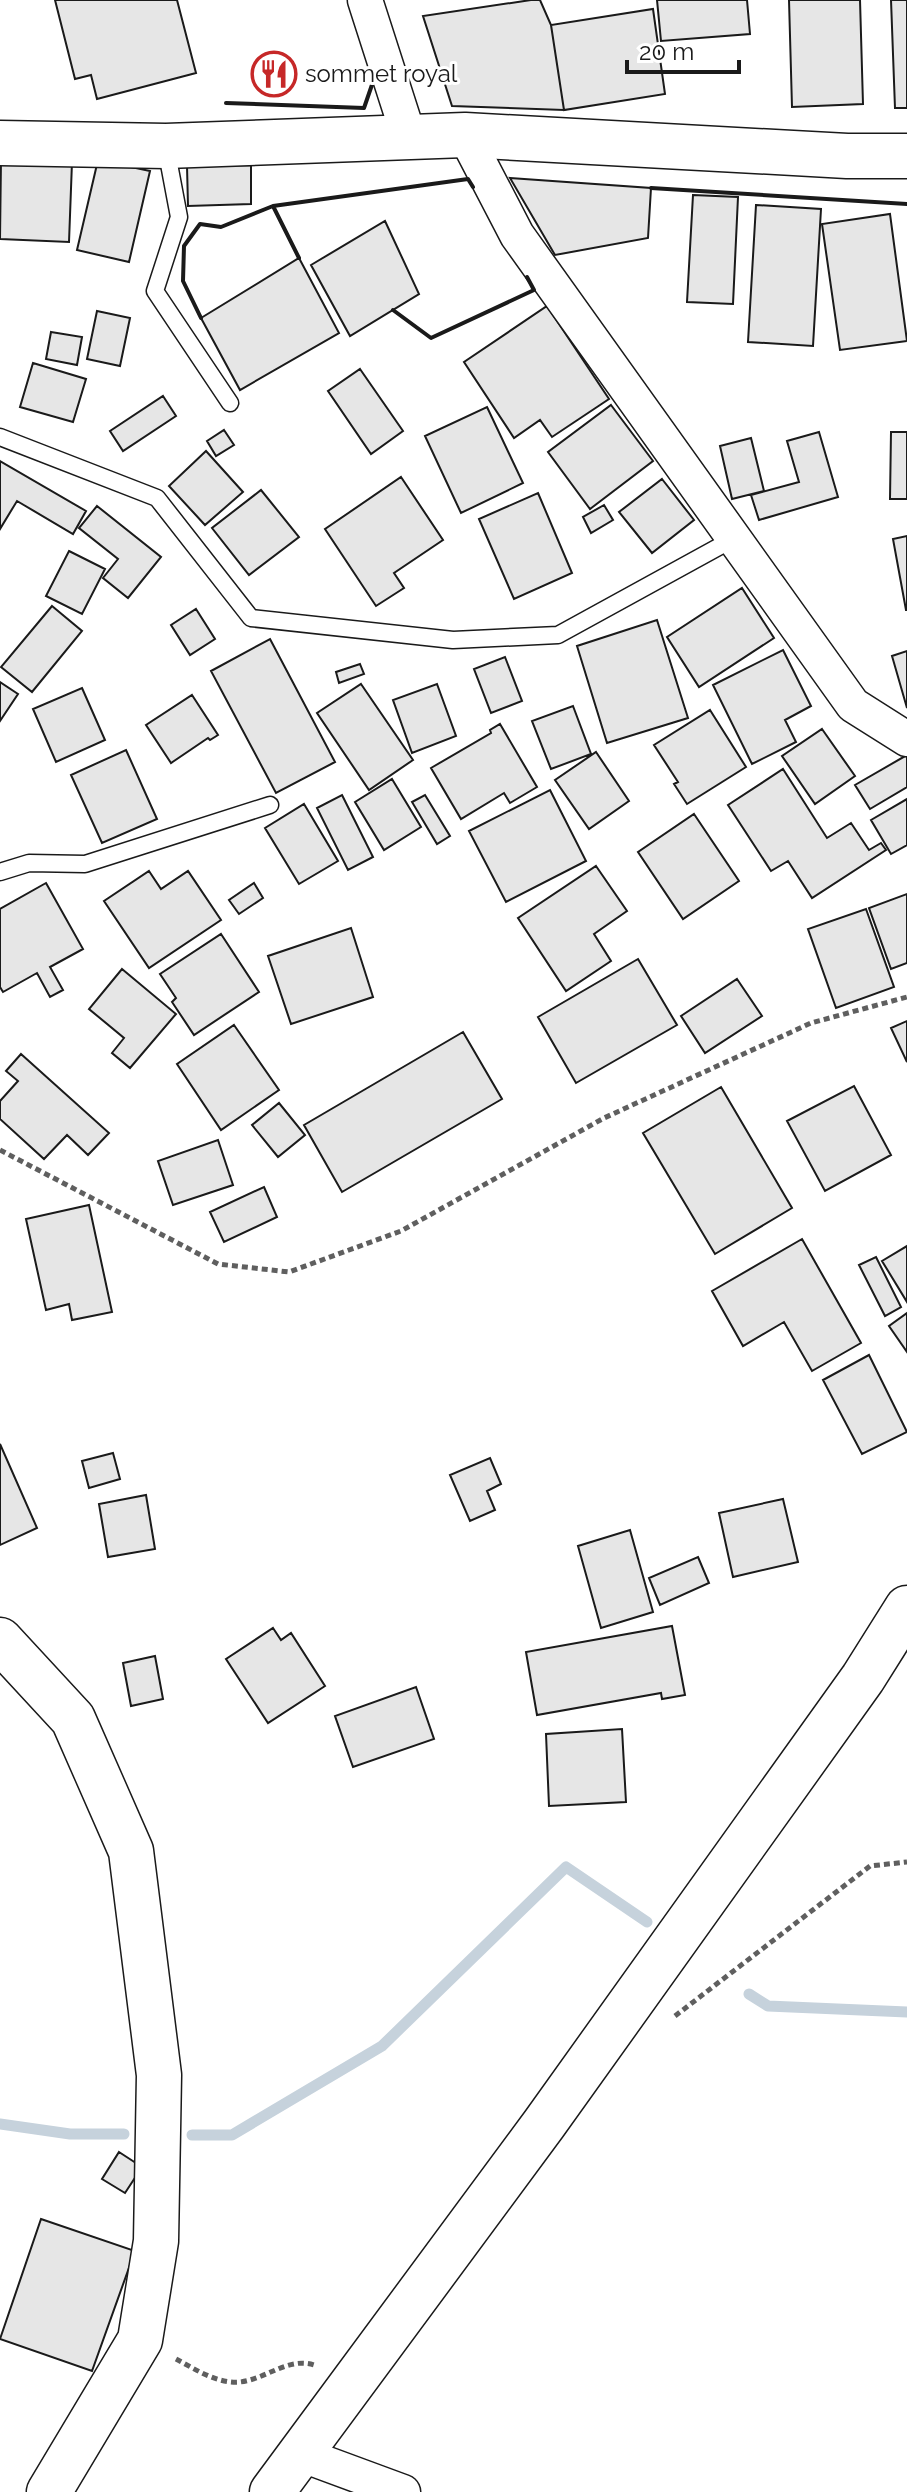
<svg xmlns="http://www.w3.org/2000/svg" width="907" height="2492" viewBox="0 0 907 2492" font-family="Raleway,sans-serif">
	<rect width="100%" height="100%" fill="#fff"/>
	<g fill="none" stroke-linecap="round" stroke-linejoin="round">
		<path stroke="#c6d2dc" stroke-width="11" d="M749 1994 768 2006 907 2012
			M0 2124 70 2134H124
			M192 2135H232L382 2046 566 1867 647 1922"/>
	</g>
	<path fill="#e6e6e6" stroke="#1a1a1a" stroke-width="2" d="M55 0H177L196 73 97 99 91 75 75 79Z
		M531 0H540L551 25 564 110 452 106 423 16Z
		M657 0H747L750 34 661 41Z
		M789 0H860L863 104 792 107Z
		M891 0H907V108H895Z
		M653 9 665 94 564 110 551 25Z
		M1 159 72 162 69 242 0 239Z
		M98 160 150 171 129 262 77 250Z
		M251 165V204L188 206 187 166Z
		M510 178 651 188 648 238 555 255Z
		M693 195 738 197 733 304 687 302Z
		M756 205 821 209 813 346 748 342Z
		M890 214 907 341 840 350 822 224Z
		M385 221 419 294 350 336 311 265Z
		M299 258 339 333 240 390 201 318Z
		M547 306 609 399 552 437 540 420 514 438 464 362Z
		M97 311 130 318 120 366 87 359Z
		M51 332 82 337 77 365 46 359Z
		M33 363 86 379 73 422 20 407Z
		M360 369 403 431 371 454 328 391Z
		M163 396 176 416 123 451 110 431Z
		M611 405 653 461 590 509 548 452Z
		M487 407 523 483 461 513 425 436Z
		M224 430 234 445 216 456 207 441Z
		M819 432 838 497 759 520 751 495 799 482 787 441Z
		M891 432H907V499H890Z
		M751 438 764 491 732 499 720 446Z
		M206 451 243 492 205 525 169 486Z
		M0 461 86 511 73 534 17 501 0 529Z
		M401 477 443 540 394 573 404 588 376 606 325 529Z
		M662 479 694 520 652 553 619 512Z
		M261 490 299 537 249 575 212 528Z
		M538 493 572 573 514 599 479 519Z
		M604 505 613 520 591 533 583 517Z
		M97 506 161 557 128 598 103 578 118 559 79 528Z
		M907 536V610H906L893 539Z
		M69 551 105 569 82 614 46 596Z
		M742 588 774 638 699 687 667 637Z
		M52 606 82 631 32 692 1 667Z
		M196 609 215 639 190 655 171 625Z
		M657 620 688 718 607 743 577 646Z
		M270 639 335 762 276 793 211 671Z
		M783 650 811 706 785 720 796 742 752 764 713 685Z
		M907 651V708L892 656Z
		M505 657 522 701 491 713 474 669Z
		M360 664 364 674 339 683 336 672Z
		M0 682 18 694 0 721Z
		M361 684 413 760 369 790 317 713Z
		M437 684 456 736 412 753 393 700Z
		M82 688 105 740 56 762 33 709Z
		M192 695 218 735 210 740 208 738 171 763 146 725Z
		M573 706 591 754 551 769 532 721Z
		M710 710 746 767 687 804 674 784 678 782 654 745Z
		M500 724 537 787 510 803 504 793 461 819 431 768 491 733 490 730Z
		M822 729 855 776 815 804 782 756Z
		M126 750 157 819 102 843 71 775Z
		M596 752 629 801 589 829 555 780Z
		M907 755V787L870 809 855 785Z
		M783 769 827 838 851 823 869 850 881 843 886 850 812 898 788 861 771 871 728 805Z
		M392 779 421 827 384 850 355 802Z
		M550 790 586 861 506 902 469 831Z
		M342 795 373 857 348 870 317 808Z
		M425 795 450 836 437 844 412 802Z
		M907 799V845L891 854 871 820Z
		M304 804 338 861 299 884 265 828Z
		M694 814 739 881 683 919 638 852Z
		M596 866 627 911 594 934 611 961 566 991 518 918Z
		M149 871 161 889 188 871 221 920 149 968 104 901Z
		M46 883 83 949 50 967 63 990 50 997 37 973 3 992 0 987V909Z
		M254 883 263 898 239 914 229 900Z
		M907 894V963L891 969 869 908Z
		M866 909 894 987 836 1008 808 929Z
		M351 928 373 997 291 1024 268 956Z
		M221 934 259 992 194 1035 172 1002 176 998 160 974Z
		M638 959 677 1025 576 1083 538 1017Z
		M122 969 176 1014 130 1068 112 1053 124 1038 89 1009Z
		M737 979 762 1016 705 1053 681 1016Z
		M907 1021V1062L891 1028Z
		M234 1025 279 1090 221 1130 177 1064Z
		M463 1032 502 1099 342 1192 304 1125Z
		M21 1054 109 1133 88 1155 67 1135 44 1159 0 1119V1101L18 1081 6 1071Z
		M854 1086 891 1155 825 1191 787 1121Z
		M721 1087 792 1208 715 1254 643 1133Z
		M279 1103 305 1135 278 1157 252 1125Z
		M218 1140 233 1185 173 1205 158 1161Z
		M264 1187 277 1217 224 1242 210 1212Z
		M89 1205 112 1312 72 1320 69 1304 46 1310 26 1219Z
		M802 1239 861 1343 812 1371 784 1322 743 1346 712 1291Z
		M907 1246V1302L882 1261Z
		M876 1257 901 1307 885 1316 859 1265Z
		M907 1313V1352L889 1326Z
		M869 1355 907 1432 862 1454 823 1380Z
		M0 1444 37 1528 0 1545Z
		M113 1453 120 1479 89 1488 82 1461Z
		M490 1458 501 1484 487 1491 495 1510 470 1521 450 1475Z
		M146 1495 155 1549 108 1557 99 1504Z
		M783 1499 798 1562 733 1577 719 1513Z
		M630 1530 653 1612 601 1628 578 1546Z
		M698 1557 709 1583 660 1605 649 1578Z
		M672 1626 685 1695 662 1699 661 1693 537 1715 526 1652Z
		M273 1628 281 1640 291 1633 325 1686 268 1723 226 1659Z
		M155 1656 163 1699 131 1706 123 1663Z
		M416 1687 434 1739 353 1767 335 1716Z
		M622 1729 626 1802 549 1806 546 1734Z
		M119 2152 142 2167 125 2193 102 2179Z
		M41 2219 135 2251 92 2371 0 2339Z"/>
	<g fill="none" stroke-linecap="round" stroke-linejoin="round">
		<g stroke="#1a1a1a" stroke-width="19">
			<path id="lane" d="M166 148 179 217 155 291 230 403
				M0 437 157 498 251 618 453 640 558 635 733 539
				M0 872 29 863 85 864 270 805"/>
		</g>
		<g stroke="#1a1a1a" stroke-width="37">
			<path id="street" d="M365 0 409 137
				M465 135 517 235 853 705 907 739
				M300 2454 403 2492"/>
		</g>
		<g stroke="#1a1a1a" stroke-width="47">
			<path id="secondary" d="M0 143 166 146 465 135 847 156H907
				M0 1640 73 1719 131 1851 159 2075 156 2241 140 2340 49 2492"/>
		</g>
		<g stroke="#1a1a1a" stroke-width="47">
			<path id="primary" d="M272 2492 544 2124 863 1678 907 1608"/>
		</g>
		<path stroke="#5f5f5f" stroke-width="5" stroke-dasharray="6 4" stroke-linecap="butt" d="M0 1150 218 1264 289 1272 401 1231 604 1118 811 1023 907 997
			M675 2016 870 1866 907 1862
			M176 2359C195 2369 217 2384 240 2382 267 2379 290 2355 317 2366"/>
		<use href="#lane" stroke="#fff" stroke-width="16"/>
		<use href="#street" stroke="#fff" stroke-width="34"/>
		<use href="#secondary" stroke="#fff" stroke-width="44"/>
		<use href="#primary" stroke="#fff" stroke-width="44"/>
		<path stroke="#1a1a1a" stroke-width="4" d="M226 103 364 108 375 76
			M651 188 907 204
			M273 206 299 258
			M393 310 431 338 534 290 527 277
			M201 318 183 281 184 246 200 224 221 227 273 206 468 179 473 187"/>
	</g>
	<defs>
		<g id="restaurant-ring" transform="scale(2.3)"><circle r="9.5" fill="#fff" stroke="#c62828" stroke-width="1.5"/><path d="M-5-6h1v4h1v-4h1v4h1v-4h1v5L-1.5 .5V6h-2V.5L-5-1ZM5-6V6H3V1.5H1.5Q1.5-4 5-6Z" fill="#c62828"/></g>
	</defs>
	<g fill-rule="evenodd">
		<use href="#restaurant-ring" x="274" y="74"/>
	</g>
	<g text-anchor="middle" stroke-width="6" stroke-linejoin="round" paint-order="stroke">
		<g font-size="24" fill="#1a1a1a" stroke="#fff" text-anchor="start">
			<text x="305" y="82">sommet royal</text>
		</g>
	</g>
	<path d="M627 60v12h112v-12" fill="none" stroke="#1a1a1a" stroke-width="4"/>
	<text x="639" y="60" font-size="24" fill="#1a1a1a" stroke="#ffffff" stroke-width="6" paint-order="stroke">20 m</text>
</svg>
